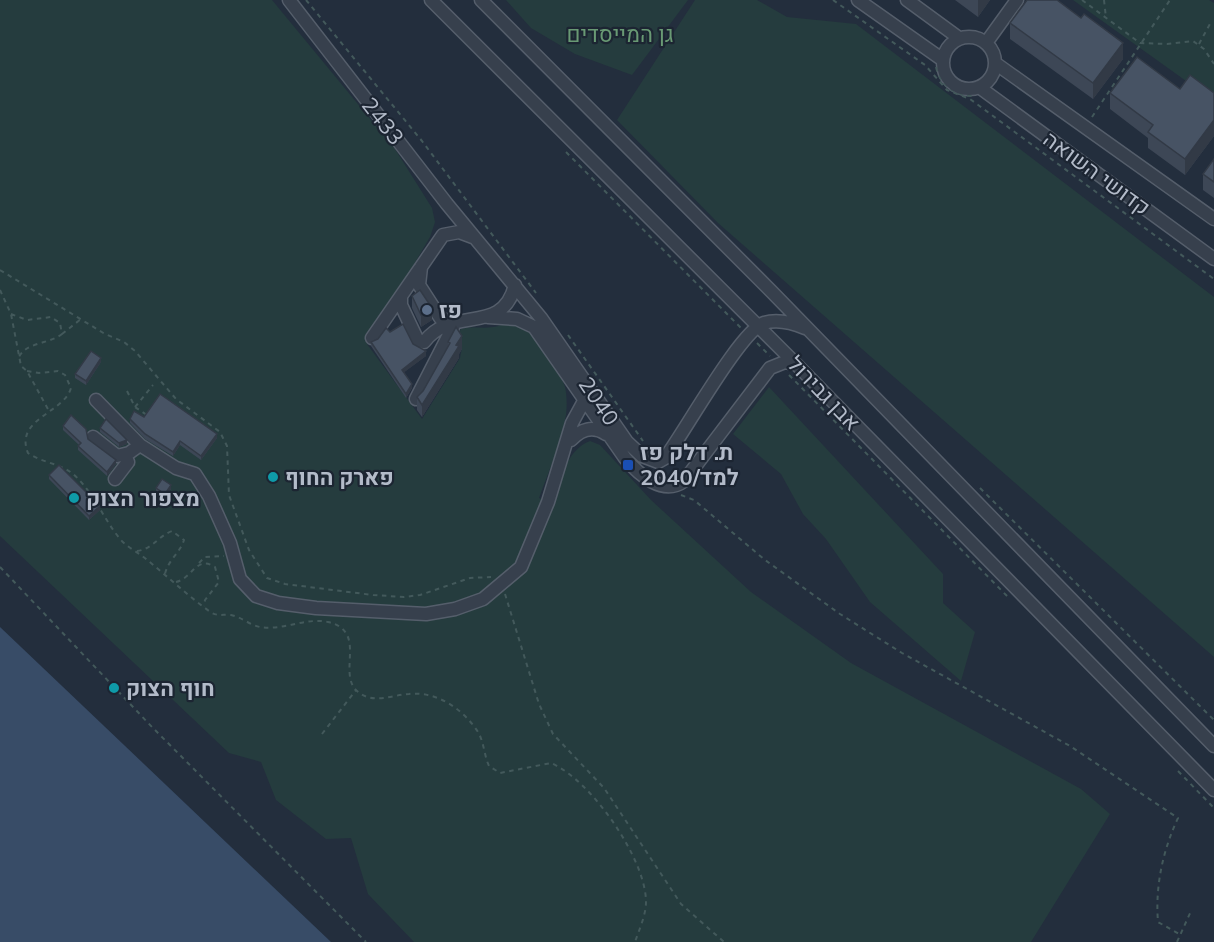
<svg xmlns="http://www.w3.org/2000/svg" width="1214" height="942" viewBox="0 0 1214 942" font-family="Mulish,Heebo,sans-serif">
	<rect width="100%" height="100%" fill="#232e3d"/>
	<path fill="#253c3e" d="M0 0H272L395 149 432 208 435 222 430 237 367 344 422 419 460 358 462 348 456 339 461 329C472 326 484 329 493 327 501 326 506 322 515 324 533 327 560 370 565 387 567 395 567 407 566 415 561 443 549 471 539 498L552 503C561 480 565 451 590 441L600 445 651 500 751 592 851 663 1081 789 1110 814 1031 942H414L368 894 351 838 326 839 276 800 261 762 229 753 0 536Z
		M506 0H688L632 75 575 54 531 28Z
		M695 0H757L787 17 856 24 1214 297V657L718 223 617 120Z
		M1073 0H1209L1214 3V101Z
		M769 387 943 574V603L975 632 961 681 870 602 826 539 803 514 781 474 733 434Z"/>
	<path fill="#384c67" d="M0 627 331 942H0Z"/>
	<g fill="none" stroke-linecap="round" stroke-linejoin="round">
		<g stroke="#555e6b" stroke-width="15">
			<path id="minor" d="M289 0 447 204 541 318 627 442 642 456 658 462 665 458C684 433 741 330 764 323 777 319 793 323 805 328
				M431 0 797 365 1214 790
				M481 0 772 292 1214 746
				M858 0 943 60
				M907 0 959 38
				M943 63a26 26 0 1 1 52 0a26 26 0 1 1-52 0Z
				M986 43 1017 0
				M995 63 1214 219
				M979 87 1214 259
				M475 238 459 232 443 235 401 296V305L418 341 424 342C453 304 502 337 515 285
				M488 317 517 319 534 327 625 458C639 475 663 496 684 481L770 368 785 362 796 364
				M372 338 401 296
				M416 399 456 321 441 319 419 285 421 267
				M96 400 140 445 176 468 195 474 209 496 230 543 240 579 256 596 278 603 316 608 426 614 455 609 483 599 521 567 548 502 572 423 584 401 595 396
				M93 437 117 456 129 453 140 445
				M571 440C581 429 593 425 606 434
				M115 479 128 462 125 455"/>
		</g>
		<path stroke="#43595b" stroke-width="2" stroke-dasharray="4.5 4.5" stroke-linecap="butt" d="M306 0 422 141 536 293
			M833 0 925 65 947 90 970 99 1214 279
			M1082 0 1140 43 1167 44 1193 41 1204 49 1214 64
			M1104 0 1106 18
			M1199 44 1211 22
			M936 67C940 85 955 96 973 96
			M1092 117 1170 0
			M566 152 742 329
			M0 270 105 334 124 342 135 351 176 399 220 432 227 446 229 495 249 550 267 578 285 584 373 595 404 597 420 595 470 578 491 577
			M0 290 11 314 21 366 27 371 49 411
			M11 314 27 320 51 317 60 323 62 334C50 344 26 342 19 357
			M62 334 81 319
			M568 335 643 441
			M757 343 770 356
			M27 371 39 373 58 371 65 375 71 388C64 413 14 419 28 453 42 463 60 463 73 474 94 492 103 519 121 540 128 548 138 552 146 559 167 576 187 595 209 611 216 617 223 614 231 615 241 617 250 625 260 627 282 631 307 617 328 622 368 631 337 673 357 691 373 705 391 695 409 694 437 691 463 709 478 732 484 742 484 755 489 766L500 773 551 763C591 780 646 859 646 902 646 915 639 930 635 942
			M789 375 1008 597
			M127 391 135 407 147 415
			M135 407 153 385
			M980 488 1214 720
			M681 495 694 500 765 560 840 614 902 653 1070 746 1178 818C1163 850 1155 886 1158 922L1179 934
			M137 551C153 549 158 536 172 531L184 540C180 553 168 560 165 574
			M199 563 205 557 224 556
			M0 567 152 727 366 942
			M176 582C193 578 196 555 215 567L219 582 205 600 204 606
			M505 594 539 704 553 734 604 788 681 904 724 942
			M322 734 356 690
			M1178 771 1214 808
			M1177 942 1191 911"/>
		<use href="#minor" stroke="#37404d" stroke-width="12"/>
	</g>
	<path fill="#3d4756" d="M955 0H990L978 17Z
		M1010 23 1123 59 1093 99 1010 39Z
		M1180 89 1214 93V136L1185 175 1148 148V138L1110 109V93Z
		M1214 159V198L1203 190V174Z
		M412 296 432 320 421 327 412 308Z
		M390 332 413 344 426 356 404 372 412 388 406 398 371 346V342Z
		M448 342 462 349 459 354V358L422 417 417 410V397L423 391 448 346Z
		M101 362 86 385 75 378V374Z
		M144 417 217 438 201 460 180 445 173 456 145 439 130 423V419Z
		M63 426 88 439 116 464 107 476 78 450V446L79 445 63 430Z
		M100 428 127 444 119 447 100 432Z
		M49 475 100 510 89 520 49 479Z
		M156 488 171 489 165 498 156 492Z"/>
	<path fill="#323a46" d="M978 0H990L978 17Z
		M1123 43V59L1093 99V83Z
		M1214 120V136L1185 175V159Z
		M432 308V320L421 327V315Z
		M462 336V349L459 354V358L422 417V405L456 345Z
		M426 351V356L402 374V370Z
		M101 358V362L86 385V381Z
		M412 384V388L406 398V394Z
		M217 434V438L201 460V456Z
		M127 440V444L119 447V443Z
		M180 441V445L173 456V452Z
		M116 460V464L107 476V472Z
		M171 485V489L165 498V494Z
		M100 506V510L89 520V516Z"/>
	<path fill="#475364" stroke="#323a46" stroke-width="1.5" d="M1027 0H1057L1081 18 1084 14 1123 43 1093 83 1010 23Z
		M1137 57 1180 89 1190 75 1214 93V120L1185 159 1148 132 1153 125 1110 93Z
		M1214 159V182L1203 174Z
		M420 290 432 308 421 315 412 296Z
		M403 324 413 344 426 351 402 370 412 384 406 394 371 342 378 339 386 328 390 332Z
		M456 327 462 336 456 345 459 346 422 405 417 397 423 391 450 343 448 342Z
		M91 351 101 358 86 381 75 374Z
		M160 394 217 434 201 456 180 441 173 452 145 434 130 419 134 411 144 417Z
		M71 415 86 429 88 439 116 460 107 472 78 446 81 443 63 426Z
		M106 419 127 440 119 443 100 428Z
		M59 465 100 506 89 516 49 475Z
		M162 479 171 485 165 494 156 488Z"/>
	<circle fill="#5c6f8a" stroke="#1c2532" stroke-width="2" cx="427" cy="310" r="6"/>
	<rect fill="#1a4fb4" stroke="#1c2532" stroke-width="2" x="622" y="459" width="12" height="12" rx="3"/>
	<g fill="#0f9aa8" stroke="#1c2532" stroke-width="2">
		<circle cx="273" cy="477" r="6"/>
		<circle cx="74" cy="498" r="6"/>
		<circle cx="114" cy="688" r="6"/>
	</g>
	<g text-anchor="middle" stroke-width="4.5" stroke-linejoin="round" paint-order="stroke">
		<g font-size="22" fill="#699a74" stroke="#1c2532">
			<text x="620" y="42">גן המייסדים</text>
		</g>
		<g font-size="22" fill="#b3bbc9" stroke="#1c2532">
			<text transform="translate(383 121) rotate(52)" y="8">2433</text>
			<text transform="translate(1097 173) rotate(36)" y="8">קדושי השואה</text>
			<text transform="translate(824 393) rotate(46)" y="8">אבן גבירול</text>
			<text transform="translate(599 401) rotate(56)" y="8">2040</text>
		</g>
		<g font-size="22" font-weight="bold" fill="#b3bbc9" stroke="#1c2532" text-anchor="start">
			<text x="439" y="318">פז</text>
			<text x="640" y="460">ת. דלק פז<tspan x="640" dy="25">למד/2040</tspan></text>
			<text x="285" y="485">פארק החוף</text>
			<text x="86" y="506">מצפור הצוק</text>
			<text x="126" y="696">חוף הצוק</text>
		</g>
	</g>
</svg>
